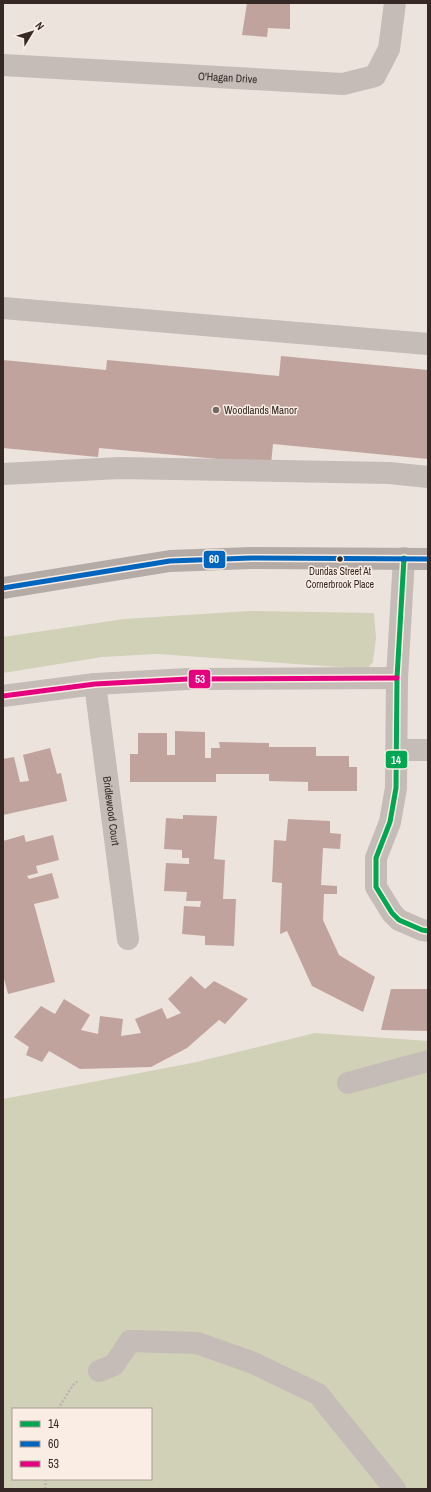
<svg xmlns="http://www.w3.org/2000/svg" width="431" height="1492" viewBox="0 0 431 1492" font-family="'Archivo Narrow',sans-serif">
	<rect width="100%" height="100%" fill="#ece3dd"/>
	<path fill="#d0d1b6" fill-rule="evenodd" d="M249 611 374 613 376 638 373 662 367 669 157 654 102 657 3 673V637L124 619Z
		M315 1033 428 1041V1489H3V1099L192 1063ZM13 1409H151V1479H13Z"/>
	<path fill="#c1a39e" d="M247 3H290V29L268 28 267 37 242 35Z
		M281 356 428 370V459L273 444 271 464 99 448 98 457 3 448V360L106 370 107 360 279 376Z
		M175 731 205 732V758H211V748H220L219 742 269 743V747H316V756H349V767H357V791H308V782L269 781V774H216V782H130V754H138V733H167V755H175Z
		M50 748 57 774 61 773 67 801 3 815V759L14 757 20 782 29 781 23 755Z
		M183 815 217 816 214 859 225 860 223 899H236L234 946 205 945V936L182 934 184 906 200 907 201 901H186L187 892 164 891 166 863 189 864V858H182V850L164 849 166 818 183 819Z
		M288 819 330 821V833L341 834 340 849 323 848 321 885 337 886V894H324L323 920 339 955 375 977 363 1012 312 986 287 931 280 934 282 883 272 882 274 840 286 841Z
		M24 835 26 842 53 835 59 860 36 866 38 873 27 876 29 879 52 873 59 898 34 904 55 982 8 994 3 975V841Z
		M191 976 205 989 214 981 248 999 225 1024 219 1020 187 1048 151 1067 80 1069 49 1051 42 1062 26 1055 29 1047 14 1037 41 1006 55 1014 64 999 90 1015 81 1030 98 1034 100 1016 123 1019 121 1036 141 1033 135 1019 162 1008 167 1019 181 1013 168 999Z
		M391 989H428V1031L381 1030Z"/>
	<g fill="none" stroke-linecap="round" stroke-linejoin="round">
		<path stroke="#beb4af" stroke-width="2.5" stroke-dasharray="2 2" stroke-linecap="butt" d="M58 1409 73 1385 79 1380
			M45 1489 46 1479"/>
		<g stroke="#c5bbb7" stroke-width="22">
			<path id="s1" d="M3 65 343 84 375 76 389 49 395 3"/>
			<path d="M3 308 428 344"/>
			<path d="M3 474 120 468 389 473 428 477"/>
			<path d="M404 558 397 678 396 788 390 822 376 858V887L392 913 399 920 422 930 428 931"/>
			<path id="s2" d="M95 684 128 939"/>
			<path d="M3 696 95 684 188 679 397 678"/>
			<path d="M397 750H428"/>
			<path d="M348 1083 428 1061"/>
			<path d="M99 1371 114 1365 130 1341 197 1343 251 1362 318 1394 395 1489"/>
		</g>
		<path stroke="#b4aaa6" stroke-width="22" d="M3 588 170 561 251 558 428 559"/>
		<g stroke="#faede4" stroke-width="8">
			<path id="bus-1" d="M404 558 397 678 396 788 390 822 376 858V887L392 913 399 920 422 930 428 931"/>
		</g>
		<g stroke="#faede4" stroke-width="8">
			<path id="bus-2" d="M3 588 170 561 251 558 428 559"/>
		</g>
		<g stroke="#faede4" stroke-width="8">
			<path id="bus-3" d="M3 696 95 684 188 679 397 678"/>
		</g>
		<use href="#bus-1" stroke="#00a651" stroke-width="5"/>
		<use href="#bus-2" stroke="#0065bd" stroke-width="5"/>
		<use href="#bus-3" stroke="#e5007d" stroke-width="5"/>
	</g>
	<circle fill="#756965" stroke="#faede4" stroke-width="1.5" cx="216" cy="410" r="4"/>
	<circle fill="#352825" stroke="#faede4" stroke-width="1.5" cx="340" cy="559" r="3.5"/>
	<g text-anchor="middle" stroke-width="3" stroke-linejoin="round" paint-order="stroke">
		<g font-size="10" fill="#352825" stroke="#faede4">
			<text x="340" y="575">Dundas Street At<tspan x="340" dy="13">Cornerbrook Place</tspan></text>
		</g>
		<g font-size="11" fill="#352825" stroke="#faede4">
			<text dy="4" stroke="none"><textPath href="#s1" startOffset="225">O'Hagan Drive</textPath></text>
			<text dy="4" stroke="none"><textPath href="#s2" startOffset="128">Bridlewood Court</textPath></text>
		</g>
		<g font-size="11" fill="#352825" stroke="#faede4" text-anchor="start">
			<text x="224" y="414">Woodlands Manor</text>
		</g>
	</g>
	<g stroke="#faede4" stroke-width="1.5">
		<rect x="203" y="550" width="23" height="19" rx="4" fill="#0065bd"/>
		<rect x="188" y="669" width="23" height="20" rx="4" fill="#e5007d"/>
		<rect x="385" y="750" width="23" height="19" rx="4" fill="#00a651"/>
	</g>
	<g font-size="11" text-anchor="middle" font-weight="bold" fill="#fff">
		<text x="214" y="563">60</text>
		<text x="200" y="683">53</text>
		<text x="396" y="764">14</text>
	</g>
	<rect width="431" height="1492" fill="none" stroke="#352825" stroke-width="8"/>
	<rect x="12" y="1408" width="140" height="72" fill="#faede4" stroke="#ab9e98"/>
	<rect x="20" y="1421" width="20" height="6" fill="#00a651" stroke="#ab9e98"/>
	<text x="48" y="1428" font-size="12" fill="#352825">14</text>
	<rect x="20" y="1441" width="20" height="6" fill="#0065bd" stroke="#ab9e98"/>
	<text x="48" y="1448" font-size="12" fill="#352825">60</text>
	<rect x="20" y="1461" width="20" height="6" fill="#e5007d" stroke="#ab9e98"/>
	<text x="48" y="1468" font-size="12" fill="#352825">53</text>
	<g transform="translate(32 32) rotate(52)" stroke="#faede4" stroke-width="3" paint-order="stroke">
	<path d="M0-3L7 15L0 10L-7 15Z" fill="#352825"/>
	<text y="-6" font-size="11" font-weight="bold" text-anchor="middle" fill="#352825">N</text>
	</g>
</svg>
